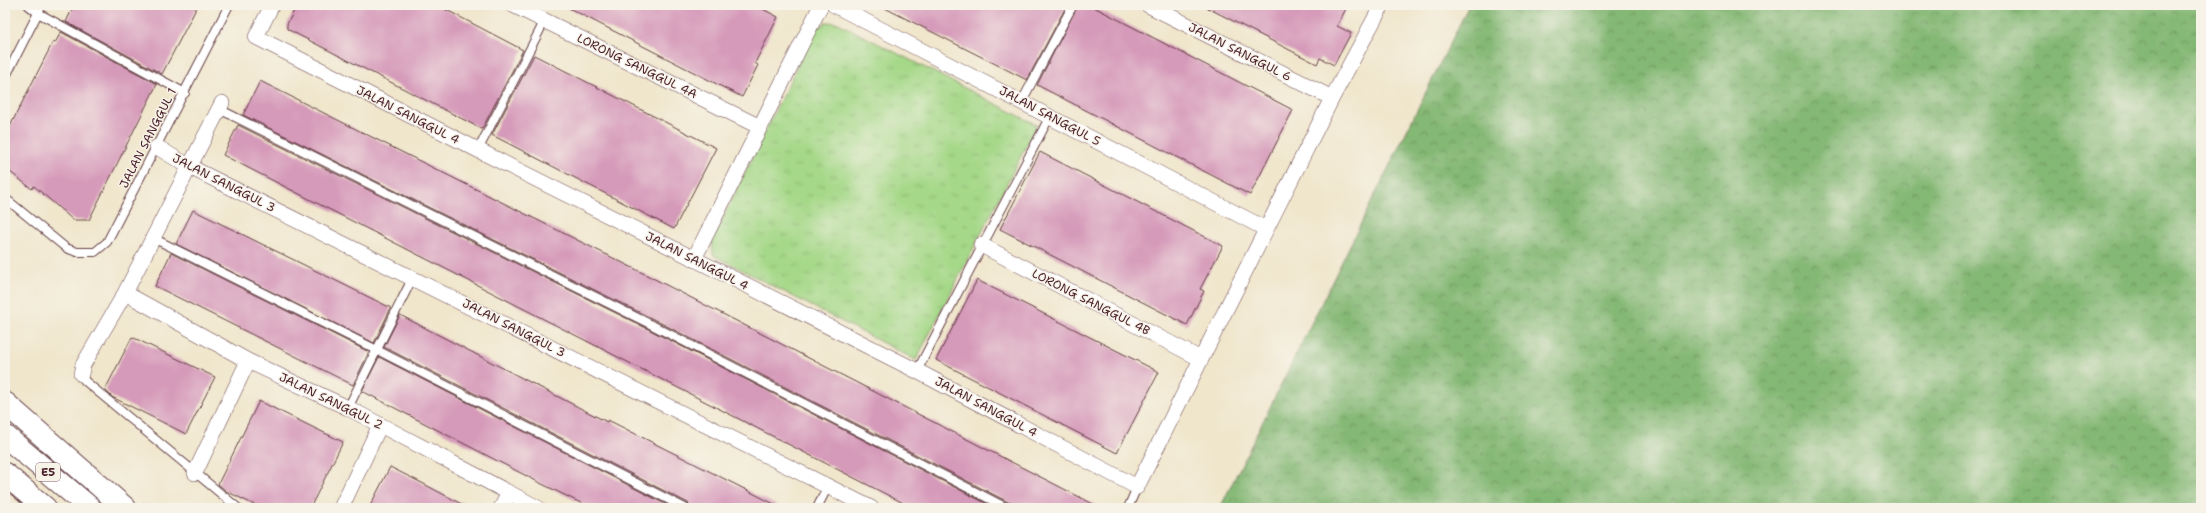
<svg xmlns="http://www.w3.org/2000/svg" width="2206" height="513" viewBox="0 0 2206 513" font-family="'Shantell Sans',sans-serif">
	<defs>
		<pattern id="grass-tufts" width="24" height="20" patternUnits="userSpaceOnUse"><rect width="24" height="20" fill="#a5d888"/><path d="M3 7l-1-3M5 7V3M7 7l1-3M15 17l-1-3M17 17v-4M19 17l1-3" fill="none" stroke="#90b976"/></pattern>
		<pattern id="forest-crowns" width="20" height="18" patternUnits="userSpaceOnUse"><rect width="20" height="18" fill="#84b874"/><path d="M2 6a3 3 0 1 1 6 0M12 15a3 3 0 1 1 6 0" fill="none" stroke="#6e955f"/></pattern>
	</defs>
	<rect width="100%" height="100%" fill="#f7f3e8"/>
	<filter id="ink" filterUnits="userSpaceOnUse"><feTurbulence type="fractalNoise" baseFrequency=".025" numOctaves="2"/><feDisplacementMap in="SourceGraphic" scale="8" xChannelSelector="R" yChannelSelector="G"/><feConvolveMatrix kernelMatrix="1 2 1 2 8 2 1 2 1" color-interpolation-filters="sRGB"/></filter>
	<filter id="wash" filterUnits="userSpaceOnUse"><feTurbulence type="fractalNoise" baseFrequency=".012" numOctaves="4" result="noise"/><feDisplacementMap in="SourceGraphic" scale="16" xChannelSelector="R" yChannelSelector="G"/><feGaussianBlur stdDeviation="0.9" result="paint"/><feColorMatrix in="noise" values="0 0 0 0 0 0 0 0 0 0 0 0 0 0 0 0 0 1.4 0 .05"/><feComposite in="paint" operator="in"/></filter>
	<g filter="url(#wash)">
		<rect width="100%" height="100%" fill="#f0e6cc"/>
		<path fill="url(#grass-tufts)" stroke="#787c5a" d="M827 22 838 23 1037 125 916 360 713 255 712 240 816 28Z"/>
		<path fill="url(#forest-crowns)" stroke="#676c50" d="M1469 5H2201V508H1220Z"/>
		<g id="blocks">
			<path fill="#d599b9" d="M74 5H198L162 74 66 22Z
				M297 5H437L523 50 482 129 287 29V24Z
				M563 5H755L778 17 755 63 758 65 742 97Z
				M879 5H1067L1027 80Z
				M1078 5H1090L1293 110 1250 195 1037 85Z
				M1202 5H1348L1337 26 1351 33 1334 65 1320 58 1317 64Z
				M61 32 157 84 89 220H73L34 186 32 189 5 168V136L53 42 55 43Z
				M534 55 716 148 674 229 492 135Z
				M260 81 635 269 1101 508H1012L1010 503 653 319 243 115Z
				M238 125 648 329 995 508H913L223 155Z
				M1040 152 1223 246 1200 289 1204 291 1187 325 1000 229Z
				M193 210 391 308 374 343 176 244Z
				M171 253 369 352 353 385 155 286Z
				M977 280 1159 372 1117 453 936 360Z
				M400 315 607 422 608 420 782 508H690L688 503 384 347Z
				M132 337 215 377 186 434 112 397 105 390Z
				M379 357 673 508H591L544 485 362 391Z
				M259 401 343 442 310 508H261L226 491 218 484Z
				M390 467 422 483 469 508H369Z"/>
		</g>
	</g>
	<g filter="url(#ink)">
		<use href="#blocks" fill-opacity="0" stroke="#633d43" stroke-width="1"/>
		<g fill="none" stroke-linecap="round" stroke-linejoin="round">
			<g stroke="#633d43" stroke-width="10">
				<path id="lane" d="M28 5 38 13 185 93
					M5 78 42 5
					M1022 101 1073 5
					M219 109 650 324 1007 508
					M478 150 545 20
					M5 198 66 248 77 252H95L107 242 229 5
					M153 238 377 350 685 508
					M917 371 1050 116
					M81 374 85 381 238 508
					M348 408 413 277
					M817 508 828 486
					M1128 508 1137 487"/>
			</g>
			<g stroke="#633d43" stroke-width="16">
				<path id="street" d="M272 5 256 37 478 150 917 371 1137 487 1332 98 1382 5
					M513 5 760 127
					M834 5 1266 229
					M1148 5 1332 98
					M157 147 190 167 871 508
					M981 245 1201 359
					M694 259 821 5
					M125 293 248 361 348 408 538 508
					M81 374 83 365 125 293 222 103
					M195 473 248 361
					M341 508 380 425
					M501 508 509 493"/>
			</g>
			<g stroke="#633d43" stroke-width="24">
				<path id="highway" d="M5 403 125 508
					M5 436 90 508
					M5 474 45 508"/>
			</g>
			<path stroke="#633d43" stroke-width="2.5" stroke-dasharray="1 3" stroke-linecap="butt" d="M143 503 149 508"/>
			<use href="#lane" stroke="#fff" stroke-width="8"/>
			<use href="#street" stroke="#fff" stroke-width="15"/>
			<use href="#highway" stroke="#fff" stroke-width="22"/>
		</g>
	</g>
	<g text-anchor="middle" stroke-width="3" stroke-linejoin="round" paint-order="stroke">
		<rect fill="#f7f3e8" stroke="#7e5f64" stroke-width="1" x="36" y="463" width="24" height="18" rx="3"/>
		<g font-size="11" font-weight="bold" fill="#4a1f2b">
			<text x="48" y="476">E5</text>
		</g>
		<g font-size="12" fill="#4a1f2b" stroke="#f7f3e8">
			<text transform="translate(1240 52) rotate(27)" y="4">JALAN SANGGUL 6</text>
			<text transform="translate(637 66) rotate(26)" y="4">LORONG SANGGUL 4A</text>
			<text transform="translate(408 115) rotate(27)" y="4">JALAN SANGGUL 4</text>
			<text transform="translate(1050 116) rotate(28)" y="4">JALAN SANGGUL 5</text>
			<text transform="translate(148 138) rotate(-63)" y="4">JALAN SANGGUL 1</text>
			<text transform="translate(224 183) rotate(27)" y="4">JALAN SANGGUL 3</text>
			<text transform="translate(697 261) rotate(27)" y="4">JALAN SANGGUL 4</text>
			<text transform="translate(1091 302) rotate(27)" y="4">LORONG SANGGUL 4B</text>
			<text transform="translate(514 328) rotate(27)" y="4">JALAN SANGGUL 3</text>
			<text transform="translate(331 401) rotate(26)" y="4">JALAN SANGGUL 2</text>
			<text transform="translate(986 407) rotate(28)" y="4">JALAN SANGGUL 4</text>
		</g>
	</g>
	<rect width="2206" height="513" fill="none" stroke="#f7f3e8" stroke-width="20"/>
</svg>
